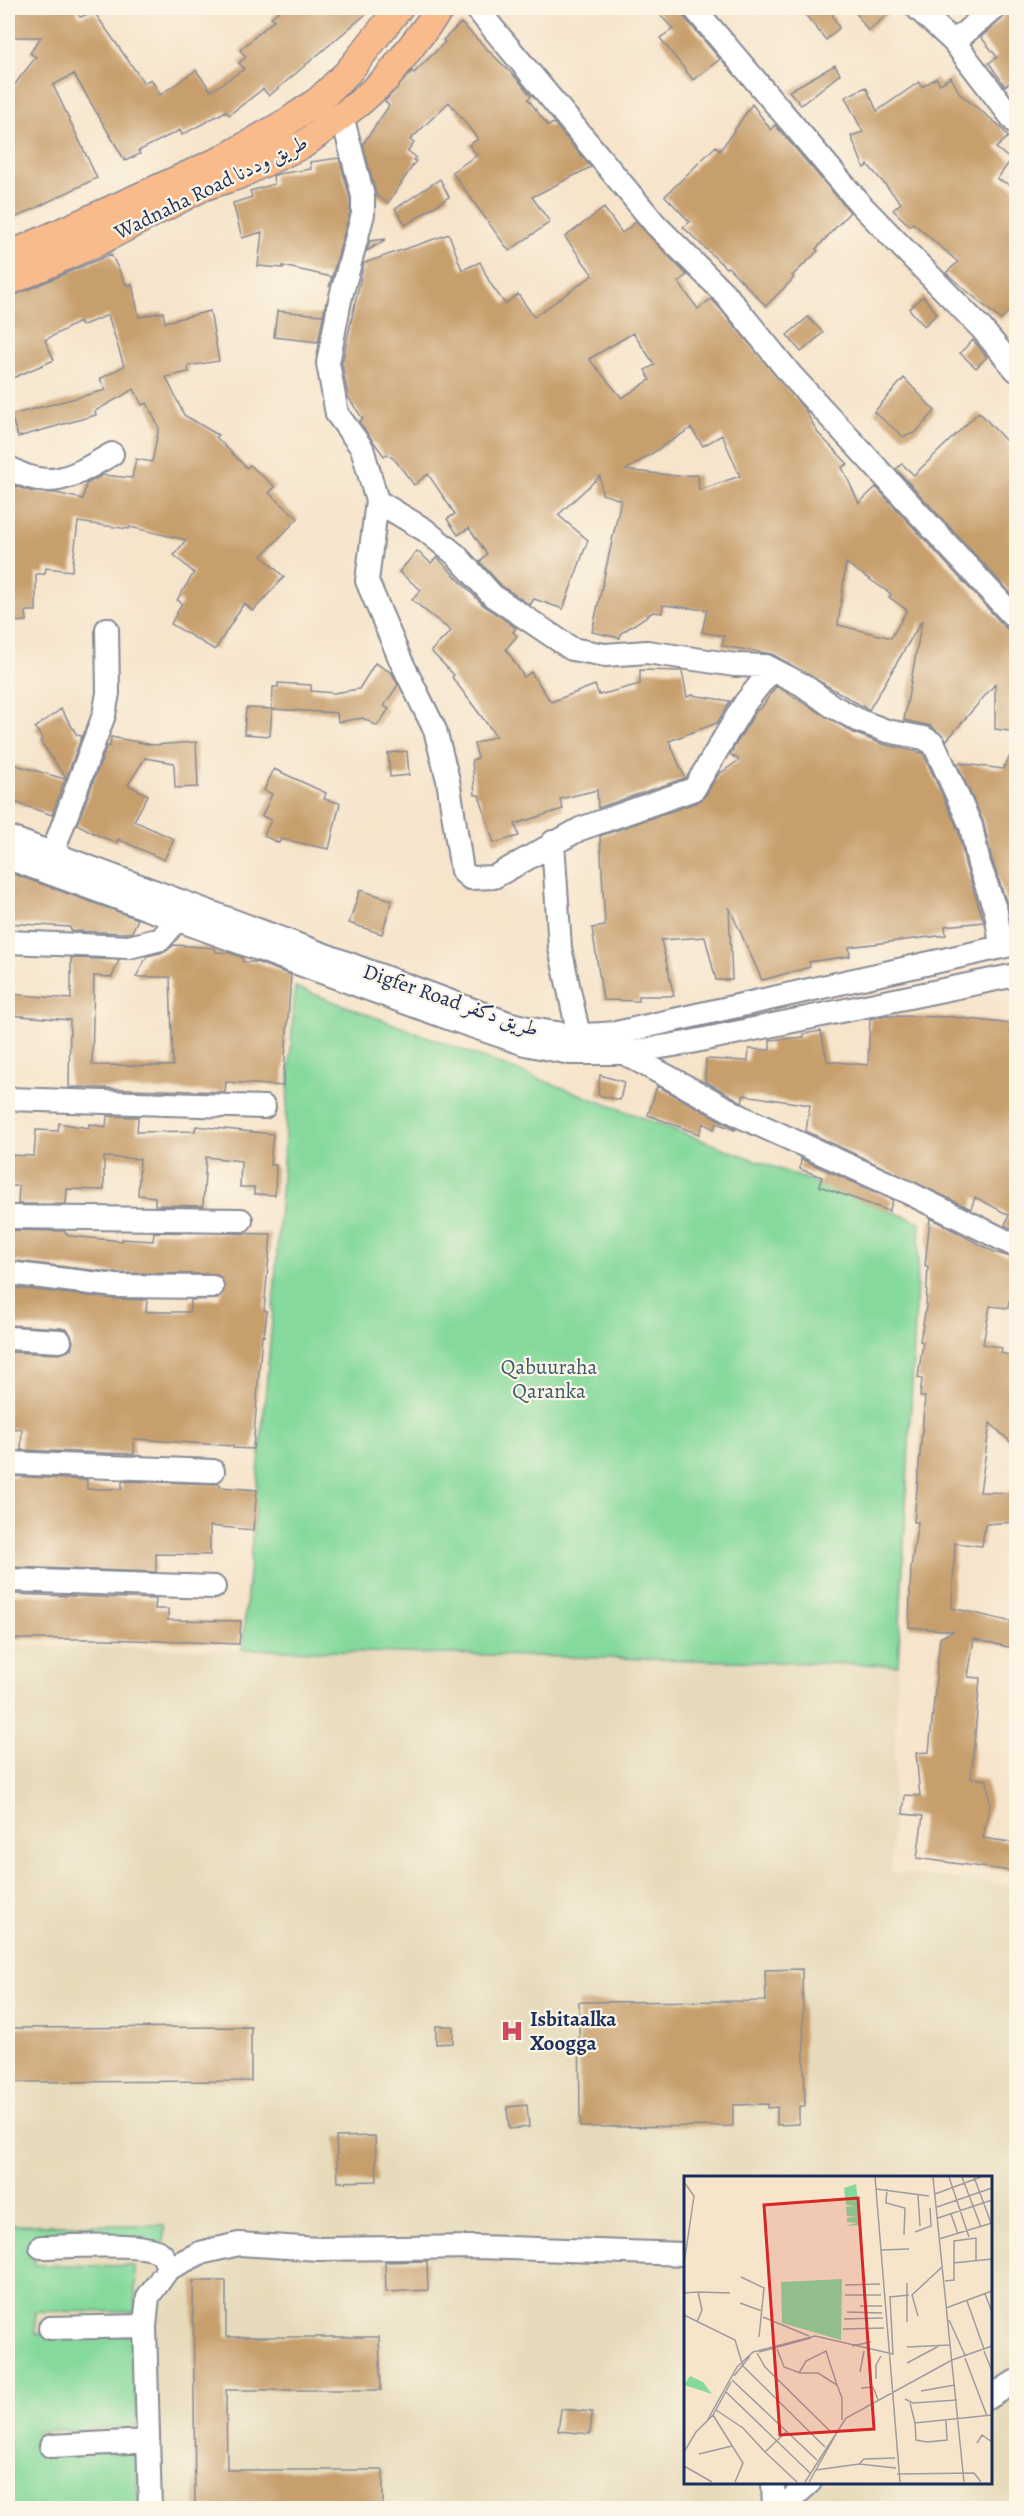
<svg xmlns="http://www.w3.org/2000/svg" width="1024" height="2516" viewBox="0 0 1024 2516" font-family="Alegreya,Amiri,serif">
	<rect width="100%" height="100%" fill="#fcf5e5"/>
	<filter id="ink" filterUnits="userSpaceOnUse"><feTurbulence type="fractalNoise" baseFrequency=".0167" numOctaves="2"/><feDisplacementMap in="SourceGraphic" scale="12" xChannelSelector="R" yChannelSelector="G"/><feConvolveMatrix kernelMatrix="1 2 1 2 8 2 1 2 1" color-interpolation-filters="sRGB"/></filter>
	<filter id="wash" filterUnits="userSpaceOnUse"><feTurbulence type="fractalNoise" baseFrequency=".008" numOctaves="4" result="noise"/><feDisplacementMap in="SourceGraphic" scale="24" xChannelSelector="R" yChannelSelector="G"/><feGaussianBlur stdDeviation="1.35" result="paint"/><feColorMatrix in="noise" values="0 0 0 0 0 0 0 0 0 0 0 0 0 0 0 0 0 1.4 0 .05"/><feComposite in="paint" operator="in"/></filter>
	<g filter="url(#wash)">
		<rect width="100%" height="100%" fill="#f6e4cb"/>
		<path fill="#e6daba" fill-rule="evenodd" d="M8 1645 898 1665 891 1872 1016 1885V2508H8ZM685 2177H990V2482H685Z"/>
		<path fill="#85d99c" stroke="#50847d" stroke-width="1.5" d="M295 987 920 1222 898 1665 242 1649 273 1311Z
			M8 2225H164V2248L34 2247 35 2265 135 2266V2312L35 2311 36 2334 135 2335 136 2428 37 2431 38 2453 135 2451 139 2508H8Z"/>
		<g id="blocks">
			<path fill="#c79f6d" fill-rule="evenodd" d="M8 8H75L80 17 94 12 144 83 151 79 160 95 196 70 211 91 244 69 239 63 246 57 240 50 274 20 271 17 283 8H373L269 96 263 89 229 115 226 111 182 135 180 130 138 151 140 154 125 161 74 74 53 85 97 178 13 219 8 207V93L36 57 30 53 41 37H8Z
				M654 8H681L684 17 720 59 693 80 660 38 673 29Z
				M800 8H829L839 28 826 40Z
				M853 8H895L868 31Z
				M1007 8H1017V81L1015 79 1005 86 989 63 997 57 981 37 1003 18Z
				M461 23 519 81 531 96 528 99 548 126 554 123 591 167 532 197 550 222 509 251 452 172 477 155 469 145 478 139 449 102 410 140 414 143 408 151 416 157 413 160 416 161 388 203 376 195 363 144 389 106 385 101 412 71 414 73 445 42 443 40Z
				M835 65 840 74 801 105 789 91Z
				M951 77 960 94 1001 127 1008 137 996 148 1011 160 997 179 1017 188V302L1001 320 946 273 958 262 913 223 910 226 893 210 901 203 868 165 864 168 851 136 863 132 845 97 866 87 877 111 919 82 922 87 936 78 940 84Z
				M752 104 771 130 775 125 850 212 816 249 818 251 792 276 794 278 766 306 728 267 726 268 683 227 690 222 665 196 716 146 720 151Z
				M339 158 350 198V212L329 287 332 277 283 266V268L258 266 262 232 242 238 233 203 252 197 250 191 274 184 273 176 278 174 311 169 310 162Z
				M440 179 449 197 406 225 395 209Z
				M604 208 622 233 636 222 687 275 678 282 698 309 711 299 717 305 805 410 818 433 848 464 842 467 859 503 876 487 1006 628 1017 632V732L995 729V684L947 740 931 726 904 720 922 620 869 710 772 654 722 646 724 636 702 632 707 610 663 605 662 613 653 612 621 633 620 638 592 632 621 500 602 494 600 476 558 515 588 540 563 609 534 599 530 605 502 586 480 562 487 554 469 528 458 535 447 519 455 514 428 474 414 485 395 460 387 454 384 456 359 422 363 419 348 397 342 363 364 263 449 234 462 270 480 262 490 283 505 304 518 294 534 317 593 275 565 237ZM633 333 655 365 645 370 650 380 622 398 589 359ZM691 428 703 446 722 435 740 476 699 490 698 475 676 476 626 470ZM846 563 891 594 889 597 907 610 891 638 838 625Z
				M386 239 367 251 370 241Z
				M111 254 127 286 132 284 139 317 163 312 165 322 210 311 219 361 188 366 189 372 166 377 184 415 218 435 216 437 247 468 250 465 275 487 269 493 298 518 262 556 284 577 253 611 244 603 215 650 171 624 182 603 177 600 194 573 174 555 186 540 130 527 129 529 78 522 72 571 46 568 45 574H36V611H26L27 621 10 622 8 508 13 485 32 492 56 493 83 499 86 484 103 475 132 478 136 459 152 462 159 428 147 403 142 405 134 389 95 411 96 415 18 437 11 415 106 390 100 379 124 366 108 315 81 326 79 322 45 340 54 360 8 380V298Z
				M923 296 937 314 924 326 909 309Z
				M326 302 318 342 274 337 277 311 323 315Z
				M808 317 823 333 801 352 787 335Z
				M973 340 987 357 976 368 960 353Z
				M904 378 935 411 916 432 904 437 874 412Z
				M979 412 1017 453V600L896 469 902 464 914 475Z
				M417 551 431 563 437 557 483 605 516 628 513 632 517 636 506 649 524 677 531 672 551 702 595 685 599 695 640 684V670L682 671 687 697 692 695 730 701 717 723 669 741 685 778 598 808 597 790 560 799 563 809 515 824 519 836 494 843 479 795H475L472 760 478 758 474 744 496 736 452 677 454 675 431 651 451 631 412 600 421 590 399 572Z
				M375 663 392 673 398 685 384 706 389 709 377 726 363 718 338 722 337 713 272 709 273 687H278V683L311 685V691L334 693 359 689Z
				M776 686 854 733 882 744 923 753 958 830 966 867 984 922 945 926 946 935 849 947 850 956 809 962 810 967 762 980 729 907 732 980H716L705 937 661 940 674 996H639V1001L603 1000 592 928 605 926 600 836 698 802 705 796 718 775 739 760 730 754 756 711 762 707Z
				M246 708 272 709 270 736 244 734Z
				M61 709 77 735 82 736 66 778 40 741 43 739 35 728Z
				M111 737 153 745 196 742 198 787 175 788 174 763 145 758 128 785 148 795 134 821 174 839 164 860 118 839 117 843 97 835 77 824 107 746 110 747Z
				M1017 744V908L1008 907 992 860 983 821 957 763 1003 769Z
				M407 751 409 775 390 777 388 753Z
				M12 764 65 779 52 815 8 800V779Z
				M274 769 326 793 324 799 340 803 329 849 281 839 279 843 264 836 271 820 262 816 272 794 264 790Z
				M8 872 138 919 132 932 128 933 72 931 69 927 8 923Z
				M360 890 392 900 382 934 349 923Z
				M174 945 215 948 216 952 230 953 243 958V962H256L291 975 283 1086 226 1082 225 1092 69 1087 70 1020 8 1015V994L71 999V958L119 960 112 977 94 976 92 1065 173 1066 170 977H136L147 956 165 952Z
				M883 1016 953 1017 1011 1024 1010 1034 1017 1035V1231L1005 1225 1009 1215 975 1197 971 1209 806 1131 810 1105 744 1095 742 1102 705 1081 706 1059 748 1061 749 1049 770 1050V1040L804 1037 803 1034 821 1031 827 1061 868 1065 870 1019Z
				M600 1075 624 1082 620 1100 598 1095Z
				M657 1086 736 1129 735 1130 717 1123 714 1129 703 1123 699 1134 648 1115Z
				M107 1116 138 1117 137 1132 195 1131 196 1126 273 1134 270 1165H276L275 1195 254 1194V1187H240L241 1161 206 1157 203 1206 155 1205V1197L138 1195 140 1159 104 1157V1190L67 1189 66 1204H18L19 1186H8V1155L34 1156 36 1130 58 1131 59 1123 89 1128V1124L106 1127Z
				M801 1159 893 1200 889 1211 819 1186 822 1177 800 1169Z
				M930 1218 994 1252 1017 1259V1302L1009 1301 1008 1308 990 1306 983 1344 1002 1348 1001 1353 1017 1357V1448L990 1423 980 1492 1017 1493V1522L985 1524 982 1546 955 1543 952 1608 1017 1623V1649L974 1639 968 1677 980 1678 971 1778 987 1780 990 1804 983 1838 1017 1843V1872L917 1858 923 1816 903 1814 905 1795 920 1796 916 1753 929 1752 940 1638 953 1631 909 1627 911 1567 918 1522H914L925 1397H920L922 1379 918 1378 923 1342 920 1341 926 1307 928 1266H925Z
				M8 1230 64 1231 69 1236 122 1241V1239L153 1241 154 1232 271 1234 264 1310 267 1311 264 1336 262 1335 253 1449 233 1448V1446L137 1439H134V1454L21 1450 22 1429 8 1428V1352L60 1354 71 1349 73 1341 68 1330 61 1328 8 1325V1287L115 1299 147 1300 146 1312H189L191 1300 218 1299 225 1287 219 1276 212 1274 117 1273 8 1260Z
				M8 1476 87 1480V1489H122V1481L220 1484V1487L257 1490 253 1530 210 1526V1555L156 1554V1572L9 1567Z
				M11 1594 156 1599 155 1609H168V1620L241 1621 239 1644 106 1639H12Z
				M802 1969 805 2106H799V2124L777 2125V2107L768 2108V2104L733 2105V2126L580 2127 579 2002 766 2001 765 1970Z
				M436 2026H453V2043L436 2044Z
				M251 2027V2081L8 2082V2028Z
				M527 2105 529 2127 509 2129 507 2107Z
				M375 2136 377 2181 338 2182 336 2137Z
				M427 2261 428 2290 386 2292 385 2262Z
				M193 2281H226V2337H379L381 2390H226L227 2470H383V2508H195Z
				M561 2409 592 2412 590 2434 558 2431Z"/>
		</g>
	</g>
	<g filter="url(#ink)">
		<use href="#blocks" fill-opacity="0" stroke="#888a94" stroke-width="1.5"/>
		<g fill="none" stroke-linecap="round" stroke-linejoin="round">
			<g stroke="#888a94" stroke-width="26">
				<path id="minor" d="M476 8 656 225 727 296 791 375 1016 619
					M694 8 861 205 982 329 1016 370
					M917 8 954 42 1016 123
					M954 42 994 8
					M342 116 363 196V214L340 300 328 363 337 414 362 448 377 501 425 530 456 555 493 596 572 649 605 655 647 652 735 665 766 666 803 685 832 706 860 721 887 731 924 738 934 744 971 826 979 864 996 912 1001 946
					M8 467C49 493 74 476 112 454
					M377 501 367 581 401 661 435 730 448 780 462 871 470 878 494 877 580 829 694 789 745 703 772 669
					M8 837 508 1023C549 1034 573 1037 616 1033L1015 944
					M553 842 560 948 579 1036
					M52 854 104 715 108 693 107 629
					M8 858 448 1018 525 1044 570 1053H624L686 1043 1016 975
					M8 942 129 947 161 939 176 921
					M624 1053 744 1118 907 1192 1016 1246
					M8 1099 264 1107
					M8 1217 241 1220
					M8 1273 116 1286 212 1287
					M8 1338 60 1341
					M8 1463 213 1471
					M8 1580 214 1587
					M41 2247C63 2247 146 2241 160 2253 165 2256 166 2264 168 2269L200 2253 239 2244 319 2249 477 2247 685 2254
					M50 2328 145 2326
					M990 2397 1016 2381
					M51 2446 147 2441
					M773 2482 774 2508
					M150 2508 145 2326 148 2297 168 2269
					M782 2508 810 2482"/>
			</g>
			<g stroke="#888a94" stroke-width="30">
				<path id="major" d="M8 256 223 159 287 122 319 100 348 72 399 8
					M8 282 102 240 203 187 237 176 304 144 359 103 387 78 441 8"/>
			</g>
			<use href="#minor" stroke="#fff" stroke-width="22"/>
			<use href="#major" stroke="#fabb8c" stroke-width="27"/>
		</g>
	</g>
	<defs>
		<g id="hospital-bare" transform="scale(1.8)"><path d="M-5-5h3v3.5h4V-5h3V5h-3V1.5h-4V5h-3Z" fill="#d1495b" stroke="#fcf5e5" stroke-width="2.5" paint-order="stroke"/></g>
	</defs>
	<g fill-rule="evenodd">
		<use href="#hospital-bare" x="512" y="2031"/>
	</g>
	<g text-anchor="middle" stroke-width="4.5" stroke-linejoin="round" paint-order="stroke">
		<g font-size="21" fill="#1b2f5e" stroke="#fcf5e5">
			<text transform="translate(211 187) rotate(-26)" y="7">Wadnaha Road طريق وددنا</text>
			<text transform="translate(451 1000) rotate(19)" y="7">Digfer Road طريق دكفر</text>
		</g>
		<g font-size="21" fill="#365a6e" stroke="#fcf5e5">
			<text x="549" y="1374">Qabuuraha<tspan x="549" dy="24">Qaranka</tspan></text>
		</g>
		<g font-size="21" font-weight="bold" fill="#1b2f5e" stroke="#fcf5e5" text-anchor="start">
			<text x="530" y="2026">Isbitaalka<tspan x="530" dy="24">Xoogga</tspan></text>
		</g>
	</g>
	<g transform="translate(684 2176)">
		<rect width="308" height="308" fill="#f6e4cb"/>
		<path d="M172 8 177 49 161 50 173 47 163 46V42L172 41 163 40 162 31 171 30 162 29 160 12ZM158 103 157 164 98 147 97 106ZM6 200 19 206 28 218 0 209Z" fill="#85d99c"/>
		<path fill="none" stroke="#9e9c9f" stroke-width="1.5" d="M191 1 216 306M249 1 280 306M265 1 285 61M278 1 297 51M290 1 307 47M0 6 10 20 0 88M192 13 245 20M203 13 202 27 221 32 220 59M251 18 297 1M234 19 236 50M253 31 308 12M267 38 274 58M254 42 308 24M231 56 247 50 246 32M255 63 308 47M197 74 225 73M269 87 308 83M57 101 80 112 75 161M261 105 270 104V65L292 62V84M161 109 196 108M14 116 46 117M0 117 14 116 18 134 13 146M301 118 308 136M161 119H197M205 121 225 119M283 125 300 173M56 127 78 135M176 130H198M262 132 308 115M163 136 198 137M0 139 51 164 59 190 141 271M234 140 228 119 259 90M79 141 125 160M160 143 199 142M265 144 281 179M223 146V107M159 153 200 152M168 170 187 166M223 171 266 169M93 173 100 191 116 197H134L153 209 158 222V244M300 175 308 195M75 176 127 162M73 177 81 191 148 257M281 182 303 240M223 187 255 170M176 196 180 175M115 197 122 185 142 175 153 209M50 200 66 180M192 203V189L197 180M48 204 133 284M177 212 189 211 194 224M237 215 271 209M42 216 126 297M221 223 229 227 273 224M226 227 231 247 308 239M32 234 59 252 81 276 103 255M29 239 59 287 51 306M23 245 53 191 69 176 131 160 209 178 206 121M231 247 232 264 243 266 263 264 262 245M293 267 298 259 308 266M0 276 12 256 29 239 47 206M81 276 113 306M15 278 48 270M175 288 180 283 211 282M0 290 28 306M132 294 175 288 212 292M213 298 290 297 297 306M121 306 162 242 268 184 308 170M125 306 155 253"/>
		<path fill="#d62828" fill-opacity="0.15" stroke="#d62828" stroke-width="3" d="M174 22 190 253 96 259 80 29Z"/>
		<rect width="308" height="308" fill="none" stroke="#1b2f5e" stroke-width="3"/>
	</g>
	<rect width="1024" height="2516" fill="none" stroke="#fcf5e5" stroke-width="30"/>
</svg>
